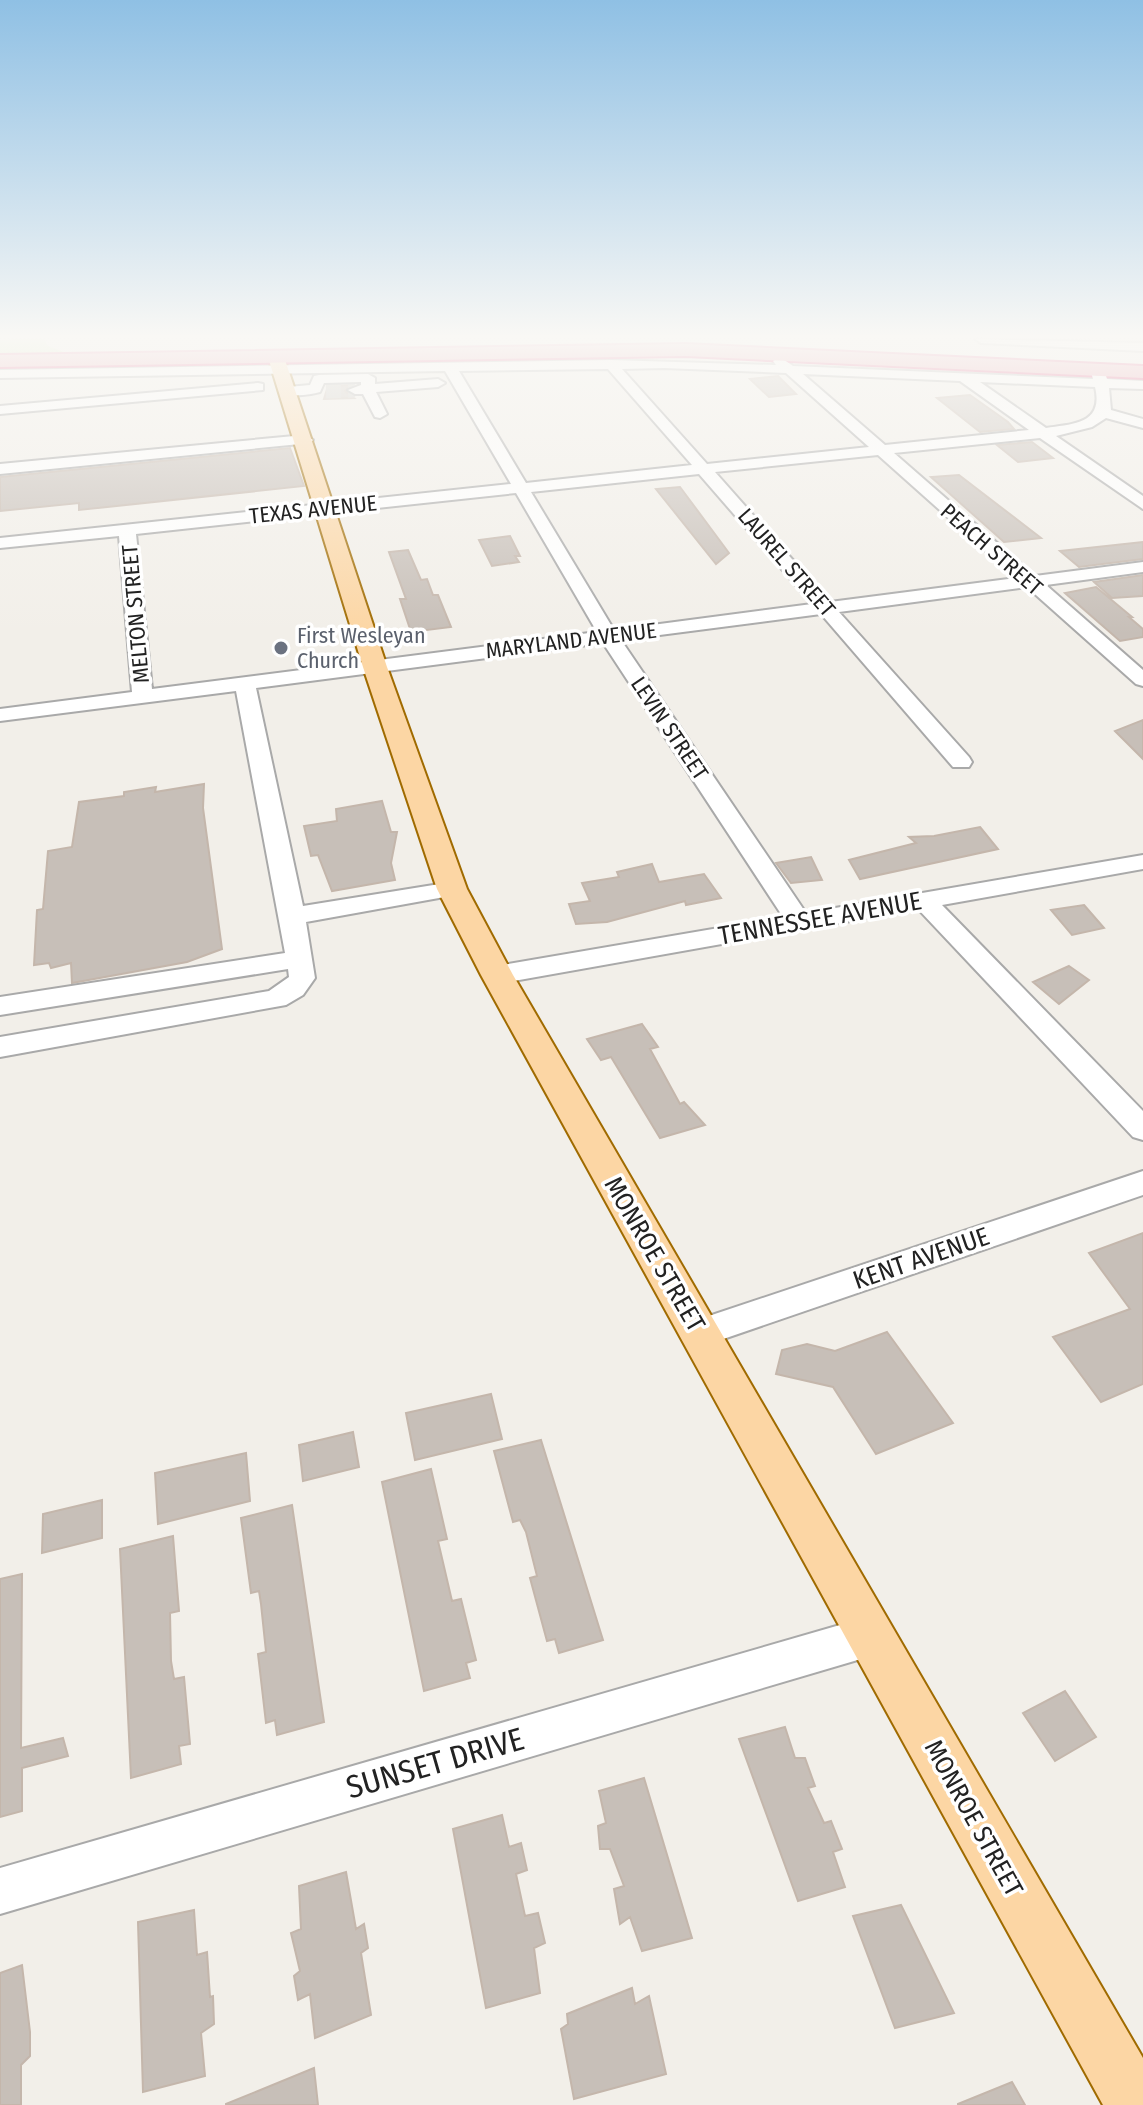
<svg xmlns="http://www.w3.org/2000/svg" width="1143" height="2105" viewBox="0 0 1143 2105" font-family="'Fira Sans Condensed',sans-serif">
	<rect width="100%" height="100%" fill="#f2efe9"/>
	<path fill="#cdebb0" d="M17 339H44L48 346 72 355 0 358V340Z"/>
	<path fill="#c7bfb8" stroke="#c4b6ab" stroke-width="2" d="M778 376 796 394 769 397 750 379Z
		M352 385 345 391 354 398 324 399 328 386Z
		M970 395 1008 422 1014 429 980 432 937 398Z
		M1032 442 1053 458 1018 462 997 445Z
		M290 448 304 486 79 510V503L0 511V477Z
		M959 475 1041 538 1004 542 931 477Z
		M680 487 729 553 716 564 656 489Z
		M510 536 520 556H515L519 562 492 566 479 540Z
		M1143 542V559L1079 567 1060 551Z
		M408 550 421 580 427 579 433 595H438L451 627 411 632 400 599H406L389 552Z
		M1143 575V596L1112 598 1094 582Z
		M1096 587 1132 617H1129L1143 629V637L1120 641 1065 593Z
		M1143 720V759L1115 731Z
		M204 784 203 808 222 949 187 962 72 983 71 963 51 968 49 963 34 965 37 910 43 909 48 851 72 847 79 802 124 796V792L156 787 155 792Z
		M382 801 391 832H397L391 863 395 880 332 891 318 855 311 856 304 826 337 821 336 809Z
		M980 827 998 849 860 879 849 860 916 843 909 837 934 836Z
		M811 857 822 880 791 883 776 863Z
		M652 864 659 882 704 874 721 898 686 905 685 901 607 922 576 924 569 904 590 901 582 883 619 877 617 872Z
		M1084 905 1104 928 1072 935 1051 910Z
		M1069 966 1089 980 1059 1004 1033 982Z
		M642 1024 658 1047 650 1049 680 1104 684 1102 705 1125 660 1138 611 1057 601 1060 587 1039Z
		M1143 1233V1384L1101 1402 1053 1337 1130 1309 1089 1253Z
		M887 1332 953 1423 876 1454 833 1387 776 1374 782 1350 807 1344 835 1351Z
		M491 1394 502 1439 415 1460 406 1413Z
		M353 1432 359 1467 303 1481 299 1445Z
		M541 1440 603 1640 559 1653 555 1639 547 1641 530 1578 537 1576 526 1532 520 1520 513 1522 494 1451Z
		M246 1453 250 1501 158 1524 155 1473Z
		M431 1469 447 1539 438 1541 452 1601 461 1599 476 1660 466 1663 470 1678 424 1691 382 1482Z
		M102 1500V1538L42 1553 43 1514Z
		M292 1505 324 1722 277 1735 275 1720 266 1723 258 1654 266 1652 261 1604 259 1591 251 1593 241 1518Z
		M173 1536 179 1611 170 1613 171 1661 174 1679 184 1677 190 1744 179 1746 181 1764 131 1778 120 1549Z
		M22 1574 21 1748 63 1738 68 1756 22 1768V1811L0 1817V1579Z
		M1065 1691 1096 1737 1055 1761 1023 1713Z
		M785 1727 795 1758H805L815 1786 808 1788 824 1823 831 1821 842 1849 833 1852 845 1887 798 1901 739 1739Z
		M644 1778 692 1938 642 1951 630 1917 620 1924 614 1889 624 1886 610 1849H600L598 1826 606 1823 599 1791Z
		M502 1815 509 1847 521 1843 527 1870 516 1874 525 1916 538 1913 545 1943 534 1948 540 1993 486 2008 453 1829Z
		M346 1872 356 1929 364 1924 368 1948 361 1953 371 2015 315 2038 310 1994 298 2000 294 1976 300 1971 291 1933 301 1929 299 1886Z
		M901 1905 954 2013 895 2028 853 1916Z
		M194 1910 197 1955 207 1952 210 1997 213 1996 214 2024 201 2033 205 2076 143 2092 138 1922Z
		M22 1965 30 2032V2056L21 2065V2105H0V1973Z
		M632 1988 635 2004 649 1996 666 2074 574 2099 561 2029 568 2024 567 2014Z
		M314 2068 318 2105H226V2104Z
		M1012 2082 1025 2105H958V2104Z"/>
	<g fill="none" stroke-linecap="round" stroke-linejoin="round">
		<path stroke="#c8c6c1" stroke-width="15" stroke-dasharray="15 7" stroke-linecap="butt" d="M326 391 355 390"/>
		<g stroke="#a9a9a9" stroke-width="4">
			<path id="minor" d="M975 339 1143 343V351L981 343Z
				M780 357 793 366 1093 379 1090 369 1097 365 1104 369 1107 379 1143 381V389L1109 388 1111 410 1143 419V428L1106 418 1092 427 1056 436 1143 496V509L1040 438 894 453 1035 576 1143 562V572L1046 585 1143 670V686L1136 684 1027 587 839 612 969 757 972 762 969 767H953L821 614 621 640 806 913 1143 855V869L942 905 1143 1111V1140L1133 1137 918 909 497 984 488 981 484 975 488 969 497 966 783 917 603 643 256 688 303 906 452 882 461 884 464 889 461 894 306 922 315 978 303 995 286 1005 0 1057V1037L269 991 289 977 288 969 0 1015V997L285 953 236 691 0 721V709L132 692 119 536 0 548V538L511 484 445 371 0 378V370L611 360 776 365 773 361ZM664 368 786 373 869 447 707 464 622 369ZM608 369 692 465 526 483 459 371ZM803 374 960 381 1029 430 885 445ZM980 382 1095 387C1104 424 1073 424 1046 428ZM878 455 1016 578 830 602 715 472ZM699 474 812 604 614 630 531 492ZM516 493 597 632 152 689 136 534Z
				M368 374 375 378V384L438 379 445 383 438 387 376 392 387 414 380 418 375 417 363 394H355L348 390 361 385V382L324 383 320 392C309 395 290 398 281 391L288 387 310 385 314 376 319 375Z
				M258 383 263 384V390L0 414V406Z
				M305 435 313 440 310 443 0 474V464Z
				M1143 1171V1195L700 1347 688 1343 683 1333 688 1323Z
				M871 1616 885 1622 891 1636 885 1650 871 1656 0 1914V1868Z"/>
		</g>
		<g stroke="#a06b00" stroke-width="4">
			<path id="major" d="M276 352 284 357 387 667 467 889 513 975 1143 2058V2105H1103L481 975 437 889 363 667 268 357Z"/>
		</g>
		<g stroke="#dc2a67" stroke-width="4">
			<path id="highway" d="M686 344 1143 366V378L686 356 0 367V355Z"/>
		</g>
		<use href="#minor" fill="#fff" fill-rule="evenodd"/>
		<use href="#major" fill="#fcd6a4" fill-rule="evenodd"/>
		<use href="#highway" fill="#e892a2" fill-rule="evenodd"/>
	</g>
	<linearGradient id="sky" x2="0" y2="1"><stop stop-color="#8fc0e4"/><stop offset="0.53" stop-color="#f9f8f5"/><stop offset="1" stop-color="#f9f8f5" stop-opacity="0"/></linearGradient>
	<rect width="1143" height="634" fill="url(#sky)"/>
	<circle fill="#6b7280" stroke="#fff" stroke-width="3" cx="281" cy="648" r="8"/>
	<g text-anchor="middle" stroke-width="7" stroke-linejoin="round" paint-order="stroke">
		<g font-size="22" fill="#222" stroke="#fff">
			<text transform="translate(313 509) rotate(-6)" y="8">TEXAS AVENUE</text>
			<text transform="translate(992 549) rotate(41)" y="8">PEACH STREET</text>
			<text transform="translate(787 562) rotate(49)" y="8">LAUREL STREET</text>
			<text transform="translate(135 614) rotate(-95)" y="8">MELTON STREET</text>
			<text transform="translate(571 640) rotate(-7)" y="8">MARYLAND AVENUE</text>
			<text transform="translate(670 728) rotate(56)" y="8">LEVIN STREET</text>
		</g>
		<g font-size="22" fill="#5b616d" stroke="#fff" text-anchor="start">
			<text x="297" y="643">First Wesleyan<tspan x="297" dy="25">Church</tspan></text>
		</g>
		<g font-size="26" fill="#222" stroke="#fff">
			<text transform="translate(820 918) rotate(-10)" y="9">TENNESSEE AVENUE</text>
			<text transform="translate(655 1254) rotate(60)" y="9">MONROE STREET</text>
			<text transform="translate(921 1258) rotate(-19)" y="9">KENT AVENUE</text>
			<text transform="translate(974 1818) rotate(61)" y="9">MONROE STREET</text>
		</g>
		<g font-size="32" fill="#222" stroke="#fff">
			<text transform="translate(435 1763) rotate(-16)" y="11">SUNSET DRIVE</text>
		</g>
	</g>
</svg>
